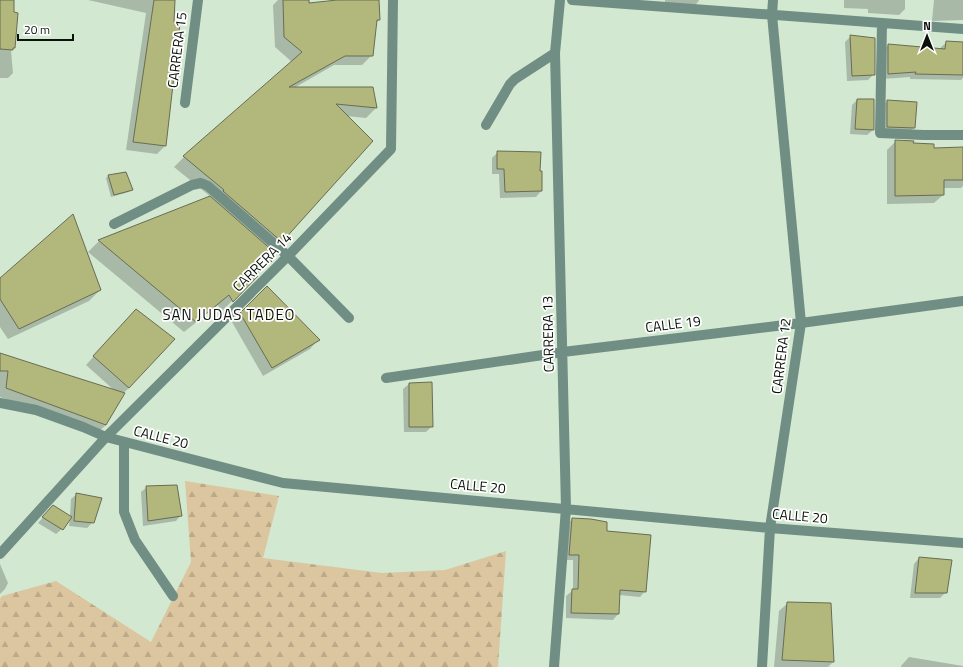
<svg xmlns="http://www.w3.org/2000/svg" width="963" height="667" viewBox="0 0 963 667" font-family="'Titillium Web',sans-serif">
	<defs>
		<pattern id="forest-firs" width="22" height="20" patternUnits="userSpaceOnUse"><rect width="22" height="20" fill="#dbc6a0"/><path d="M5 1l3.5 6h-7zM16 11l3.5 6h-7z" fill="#bba988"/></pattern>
	</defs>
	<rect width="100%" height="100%" fill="#d2e8d1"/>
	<path fill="url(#forest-firs)" d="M185 481 279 496 263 558 382 573 445 570 506 551 498 667H0V599L2 596 56 581 151 642 191 562Z"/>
	<path fill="#0003" d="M0 0H13L14 48 11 51 13 73 8 78H0Z
		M88 0H174L173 23 179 24 165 146 157 154 126 150 146 13Z
		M278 0H308V4L346 0H378L379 20 376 23 372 55 362 65H334L294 88H372L376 108 366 118 346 116 372 141 282 242 272 252 267 259 270 261 256 275 257 276 221 312 218 305 184 332 88 252 99 241 211 197 174 167 184 157 292 62 275 47 273 5Z
		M665 0H699L698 2 688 13 665 8Z
		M844 0H905V9L899 15 868 13V9L844 8Z
		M934 0H963V20L932 21Z
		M851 36 874 74 868 80 847 81 845 42Z
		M947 42 963 43V78L961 80 910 79V77L882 79 883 50 888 45 941 50V47Z
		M857 100 873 130 867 135 850 134 852 105Z
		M887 101 914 128 908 133 881 132 882 107Z
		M896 141 933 149 963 148V186L961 188H943V195L934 203 887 204V150Z
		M498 152 541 172V191L536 197 500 198 499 174H492V158Z
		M108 176 132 190 129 192 111 197 106 178Z
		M0 279 100 290 89 301 8 339 0 327Z
		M267 287 318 340 310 349 263 376 232 322Z
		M128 319 129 388 122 394 106 425 97 433 0 397V354L115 391 86 365Z
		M431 383 432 426 426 432H404L403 389 409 384Z
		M147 487 181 515 176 521 143 526 141 492Z
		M77 494 93 522 87 528 69 526 70 518 62 529 56 534 38 523 48 512 70 516 71 499Z
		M572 519 606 532 645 591 640 597 619 595 618 614 613 620 566 618V596L573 590V560H564L567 525Z
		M919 558 946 592 940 598H910L914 564Z
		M0 564 8 583 5 589 0 594Z
		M788 603 830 604 833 662 828 667H774L779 611Z
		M909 657 963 666V667H901V666Z"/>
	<path fill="#b2b87b" stroke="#696c53" d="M0 0H14V12L18 13 15 48H13V50L0 49Z
		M154 0H175L174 22 180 23 166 146 133 142Z
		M283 0H309V3L337 0H379L380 20H377L373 56H345L289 87H373L377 108 336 104 373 141 282 242 223 191 224 190 183 156 302 52 284 37Z
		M850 35 875 38V75L852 76Z
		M946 41 963 42V75L915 74 916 72 888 74V44L945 49Z
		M857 99H874V130L855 129Z
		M887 100 917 102 915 128 887 127Z
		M895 140 914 141 913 143 934 144V148L963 147V180H944V195L895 196Z
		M497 151 541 152 540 171H542V191L505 192 504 169H497Z
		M126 172 133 190 114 195 108 175Z
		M210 196 274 252 268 258 272 261 256 274 258 276 233 302 229 295 196 322 98 240Z
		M73 214 101 290 19 329 0 299V278Z
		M267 286 320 340 272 368 240 313Z
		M136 309 175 339 129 388 93 356Z
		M0 353 62 373 125 393 106 425 6 388 8 371H0Z
		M432 382 433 427H409V383Z
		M177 485 182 516 148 521 146 486Z
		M76 493 102 498 94 523 74 521Z
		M53 505 72 517 63 530 42 517Z
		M572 518 591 519 607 522V531L651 535 646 592 620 590 619 614 571 613 572 589H578L579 555H569Z
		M919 557 952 560 947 593H915Z
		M787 602 831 603 834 662 782 660Z"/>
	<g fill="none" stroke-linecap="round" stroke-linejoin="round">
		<path stroke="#708e84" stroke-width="10" d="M572 0 963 29
			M882 23 880 133 923 135H963
			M185 103 198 0
			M486 125 510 84 515 79 555 53
			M114 224 192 185 201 183 208 186 288 256 349 318
			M386 378 563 352 801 323 963 301
			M0 403 36 410 83 427 106 437 283 483 770 528 963 543
			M124 442V512L135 540 173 596
			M0 554 106 437 288 256 391 149 393 0
			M554 667 566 508 555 53 560 0
			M762 667 770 528 801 323 772 15 773 0"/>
	</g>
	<g text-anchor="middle" stroke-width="3.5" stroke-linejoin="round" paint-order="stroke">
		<g font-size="14" fill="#0b120a" stroke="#fff">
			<text transform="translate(177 50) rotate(-83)" y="5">CARRERA 15</text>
			<text transform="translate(262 262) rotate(-45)" y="5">CARRERA 14</text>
			<text transform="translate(673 324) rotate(-7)" y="5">CALLE 19</text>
			<text transform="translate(548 334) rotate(-91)" y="5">CARRERA 13</text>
			<text transform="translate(781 356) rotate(-83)" y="5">CARRERA 12</text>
			<text transform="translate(161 437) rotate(14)" y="5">CALLE 20</text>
			<text transform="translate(478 486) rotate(5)" y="5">CALLE 20</text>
			<text transform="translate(800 516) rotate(5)" y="5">CALLE 20</text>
		</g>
		<g font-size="15" letter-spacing="1" fill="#0b120a" stroke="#fff">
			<text x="229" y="320">SAN JUDAS TADEO</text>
		</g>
	</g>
	<g transform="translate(927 36)" stroke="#ffffff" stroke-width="3" paint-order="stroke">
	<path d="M0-3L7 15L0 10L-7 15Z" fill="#0b120a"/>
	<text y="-6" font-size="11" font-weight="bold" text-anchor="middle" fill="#0b120a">N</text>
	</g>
	<path d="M18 34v6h55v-6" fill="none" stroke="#0b120a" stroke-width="2"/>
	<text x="24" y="34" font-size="12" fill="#0b120a" stroke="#ffffff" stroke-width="3" paint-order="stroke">20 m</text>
</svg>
